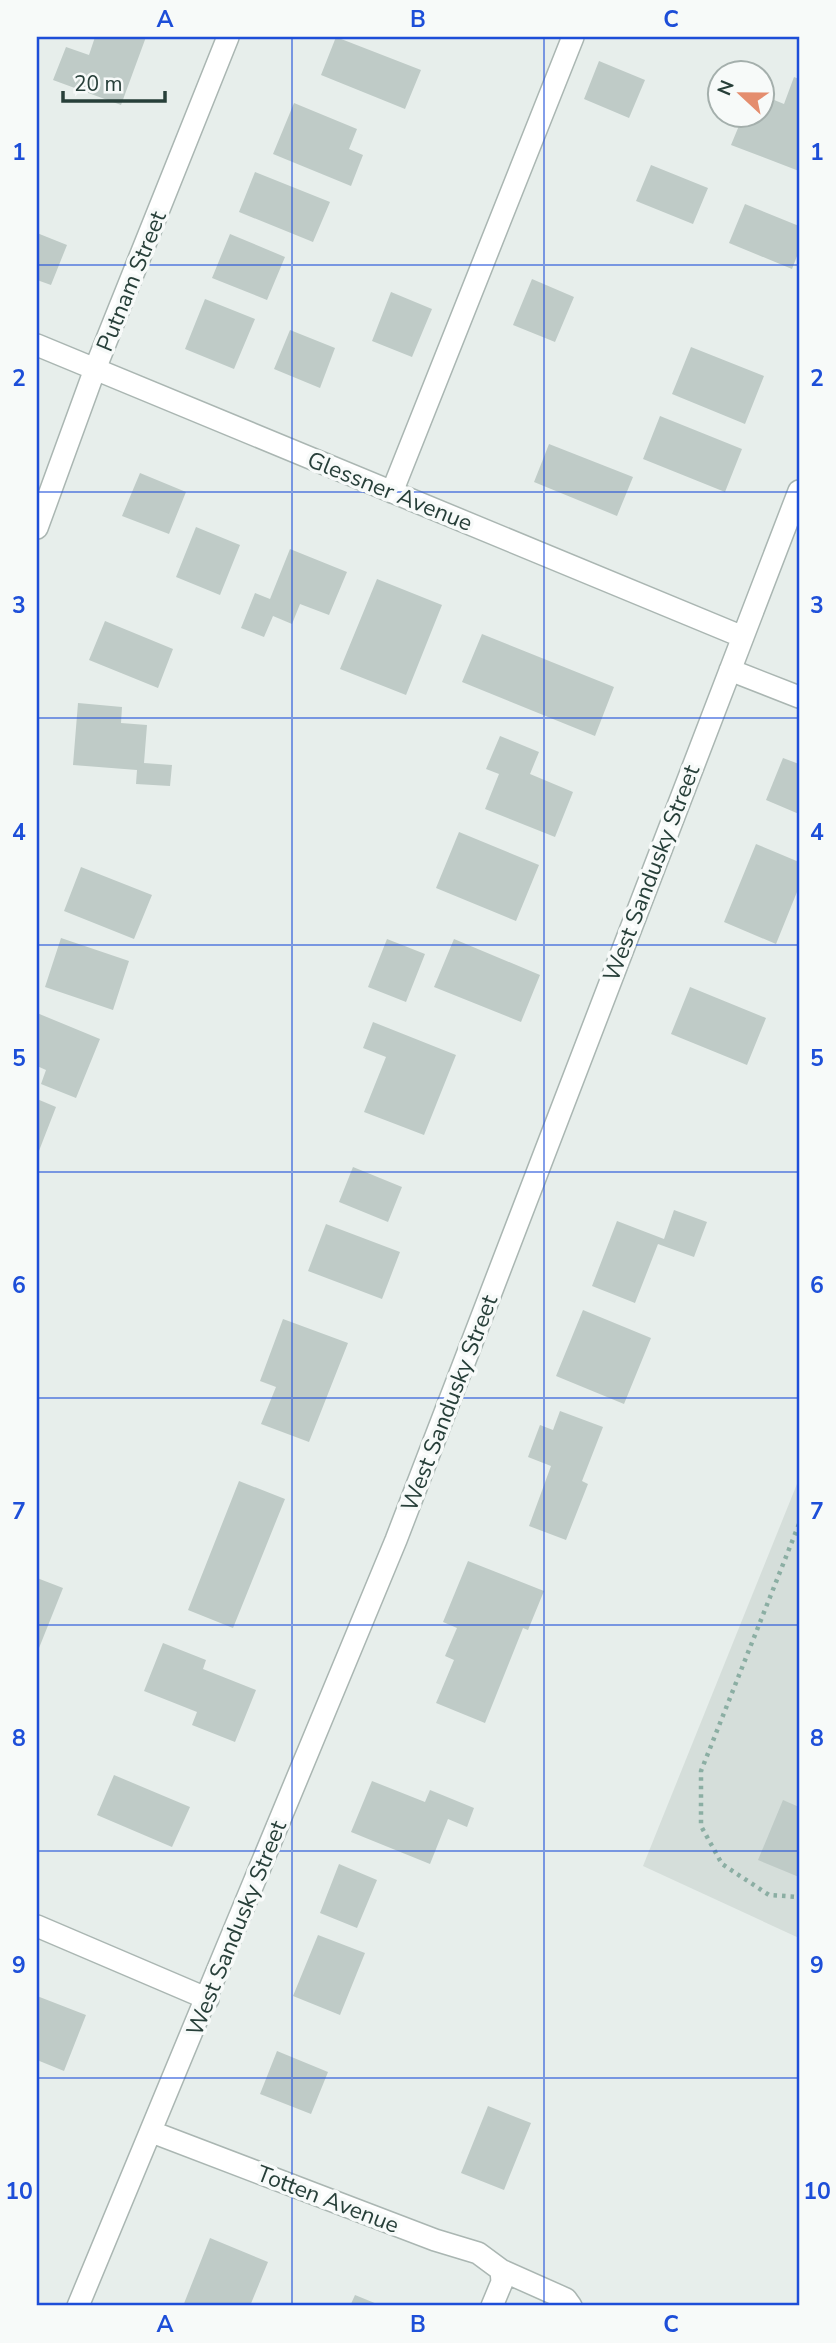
<svg xmlns="http://www.w3.org/2000/svg" width="836" height="2343" viewBox="0 0 836 2343" font-family="'Nunito Sans',sans-serif">
	<rect width="100%" height="100%" fill="#e7eeeb"/>
	<path fill="#d5deda" d="M799 1479V1938L643 1866Z"/>
	<path fill="#bfcbc7" d="M95 37H146L121 105 53 80 66 47 89 55Z
		M336 37 421 70 405 109 321 75Z
		M599 61 645 80 629 118 584 99Z
		M794 77 799 79V171L731 145 743 116H762V95L784 104Z
		M294 103 357 129 349 149 363 155 351 186 273 154Z
		M651 165 708 188 693 224 636 201Z
		M255 172 330 202 313 242 239 212Z
		M745 204 799 226V251L792 269 729 243Z
		M37 233 67 245 51 285 37 280Z
		M230 234 285 257 267 300 212 278Z
		M532 279 574 297 555 342 513 325Z
		M391 292 432 309 412 357 372 341Z
		M205 299 255 319 234 369 185 349Z
		M290 330 335 348 320 388 274 369Z
		M691 347 764 376 745 424 672 394Z
		M660 416 742 449 725 492 643 459Z
		M549 444 633 477 617 516 534 482Z
		M140 473 186 492 169 534 122 516Z
		M196 527 240 545 220 595 176 577Z
		M290 549 347 572 329 615 300 604 292 624 273 616 264 637 241 628 255 593 270 599Z
		M377 579 442 605 406 695 340 669Z
		M105 621 173 649 158 688 89 660Z
		M482 634 614 687 595 736 462 682Z
		M78 703 122 707 121 723 147 725 144 763 172 765 170 786 136 784 137 770 73 765Z
		M500 736 539 752 530 774 573 792 555 837 485 809 499 774 486 769Z
		M783 758 799 764V814L766 800Z
		M459 832 539 865 516 921 436 888Z
		M756 844 799 862V887L776 944 724 922Z
		M81 867 152 895 134 939 64 911Z
		M61 938 129 961 113 1010 45 987Z
		M387 939 425 954 406 1002 368 987Z
		M454 939 540 975 521 1022 434 987Z
		M690 987 766 1018 747 1065 671 1034Z
		M37 1013 100 1039 76 1098 41 1084 46 1070 37 1066Z
		M373 1022 456 1055 424 1135 364 1112 386 1057 363 1048Z
		M37 1099 56 1107 37 1156Z
		M353 1167 402 1187 388 1222 339 1202Z
		M674 1210 707 1222 694 1257 658 1244 635 1303 592 1286 617 1221 664 1239Z
		M326 1224 400 1252 382 1299 308 1271Z
		M583 1310 651 1338 624 1404 556 1376Z
		M283 1319 348 1343 309 1442 261 1424 276 1387 260 1381Z
		M560 1411 603 1427 582 1481 588 1484 566 1540 529 1526 551 1466 528 1457 540 1425 553 1430Z
		M239 1481 285 1499 233 1628 188 1610Z
		M468 1561 544 1591 528 1630 523 1628 485 1723 436 1703 454 1660 445 1656 457 1628 443 1622Z
		M37 1578 63 1588 37 1653Z
		M163 1643 206 1660 203 1669 256 1690 235 1742 192 1725 197 1712 144 1691Z
		M114 1775 190 1807 172 1847 97 1815Z
		M372 1781 425 1802 430 1790 474 1808 467 1827 448 1819 430 1864 351 1832Z
		M783 1800 799 1807V1877L758 1860Z
		M339 1864 377 1880 357 1928 320 1913Z
		M318 1935 365 1953 340 2015 293 1996Z
		M37 1996 86 2015 64 2071 37 2060Z
		M277 2051 328 2072 311 2114 260 2094Z
		M488 2106 531 2123 504 2190 461 2173Z
		M210 2238 268 2262 250 2306H183Z
		M355 2295 382 2306H350Z"/>
	<g fill="none" stroke-linecap="round" stroke-linejoin="round">
		<g stroke="#aab6b2" stroke-width="24">
			<path id="minor" d="M37 345 743 637
				M392 492 573 37
				M37 528 95 369 228 37
				M730 670 799 697
				M37 1926 208 1999
				M152 2132 435 2240 478 2253 501 2270 502 2282 492 2306
				M501 2270 566 2299 571 2306
				M78 2306 396 1540 799 491"/>
		</g>
		<path stroke="#8baea3" stroke-width="4.5" stroke-dasharray="3.5 5" stroke-linecap="butt" d="M799 1524 701 1771V1826L722 1864 769 1895 799 1897"/>
		<use href="#minor" stroke="#fff" stroke-width="21"/>
	</g>
	<path fill="none" stroke="#1d4ed8" stroke-width="2" stroke-opacity="0.55" d="M292 37V2306M544 37V2306M37 265H799M37 492H799M37 718H799M37 945H799M37 1172H799M37 1398H799M37 1625H799M37 1851H799M37 2078H799"/>
	<g text-anchor="middle" stroke-width="7" stroke-linejoin="round" paint-order="stroke">
		<g font-size="23" fill="#273f39" stroke="#f7faf9">
			<text transform="translate(131 281) rotate(-68)" y="8">Putnam Street</text>
			<text transform="translate(390 491) rotate(22)" y="8">Glessner Avenue</text>
			<text transform="translate(651 873) rotate(-69)" y="8">West Sandusky Street</text>
			<text transform="translate(449 1403) rotate(-69)" y="8">West Sandusky Street</text>
			<text transform="translate(236 1928) rotate(-68)" y="8">West Sandusky Street</text>
			<text transform="translate(328 2199) rotate(21)" y="8">Totten Avenue</text>
		</g>
	</g>
	<rect width="836" height="2343" fill="none" stroke="#f7faf9" stroke-width="77"/>
	<g transform="translate(741 94) rotate(292)"><circle r="33" fill="#f7faf9" stroke="#a4afac" stroke-width="2"/>
	<path d="M0-5L12 26L0 18L-12 26Z" fill="#e48d6e"/>
	<text y="-10" font-size="19" font-weight="bold" text-anchor="middle" fill="#273f39">N</text>
	</g>
	<path d="M63 91v10h102v-10" fill="none" stroke="#273f39" stroke-width="3.5"/>
	<text x="74" y="91" font-size="21" fill="#273f39" stroke="#f7faf9" stroke-width="5" paint-order="stroke">20 m</text>
	<rect x="38" y="38" width="760" height="2266" fill="none" stroke="#1d4ed8" stroke-width="2.5"/>
	<g font-size="23" text-anchor="middle" font-weight="bold" fill="#1d4ed8">
		<text x="165" y="27">A</text>
		<text x="418" y="27">B</text>
		<text x="671" y="27">C</text>
		<text x="19" y="160">1</text>
		<text x="817" y="160">1</text>
		<text x="19" y="386">2</text>
		<text x="817" y="386">2</text>
		<text x="19" y="613">3</text>
		<text x="817" y="613">3</text>
		<text x="19" y="840">4</text>
		<text x="817" y="840">4</text>
		<text x="19" y="1066">5</text>
		<text x="817" y="1066">5</text>
		<text x="19" y="1293">6</text>
		<text x="817" y="1293">6</text>
		<text x="19" y="1519">7</text>
		<text x="817" y="1519">7</text>
		<text x="19" y="1746">8</text>
		<text x="817" y="1746">8</text>
		<text x="19" y="1973">9</text>
		<text x="817" y="1973">9</text>
		<text x="19" y="2199">10</text>
		<text x="817" y="2199">10</text>
		<text x="165" y="2332">A</text>
		<text x="418" y="2332">B</text>
		<text x="671" y="2332">C</text>
	</g>
</svg>
